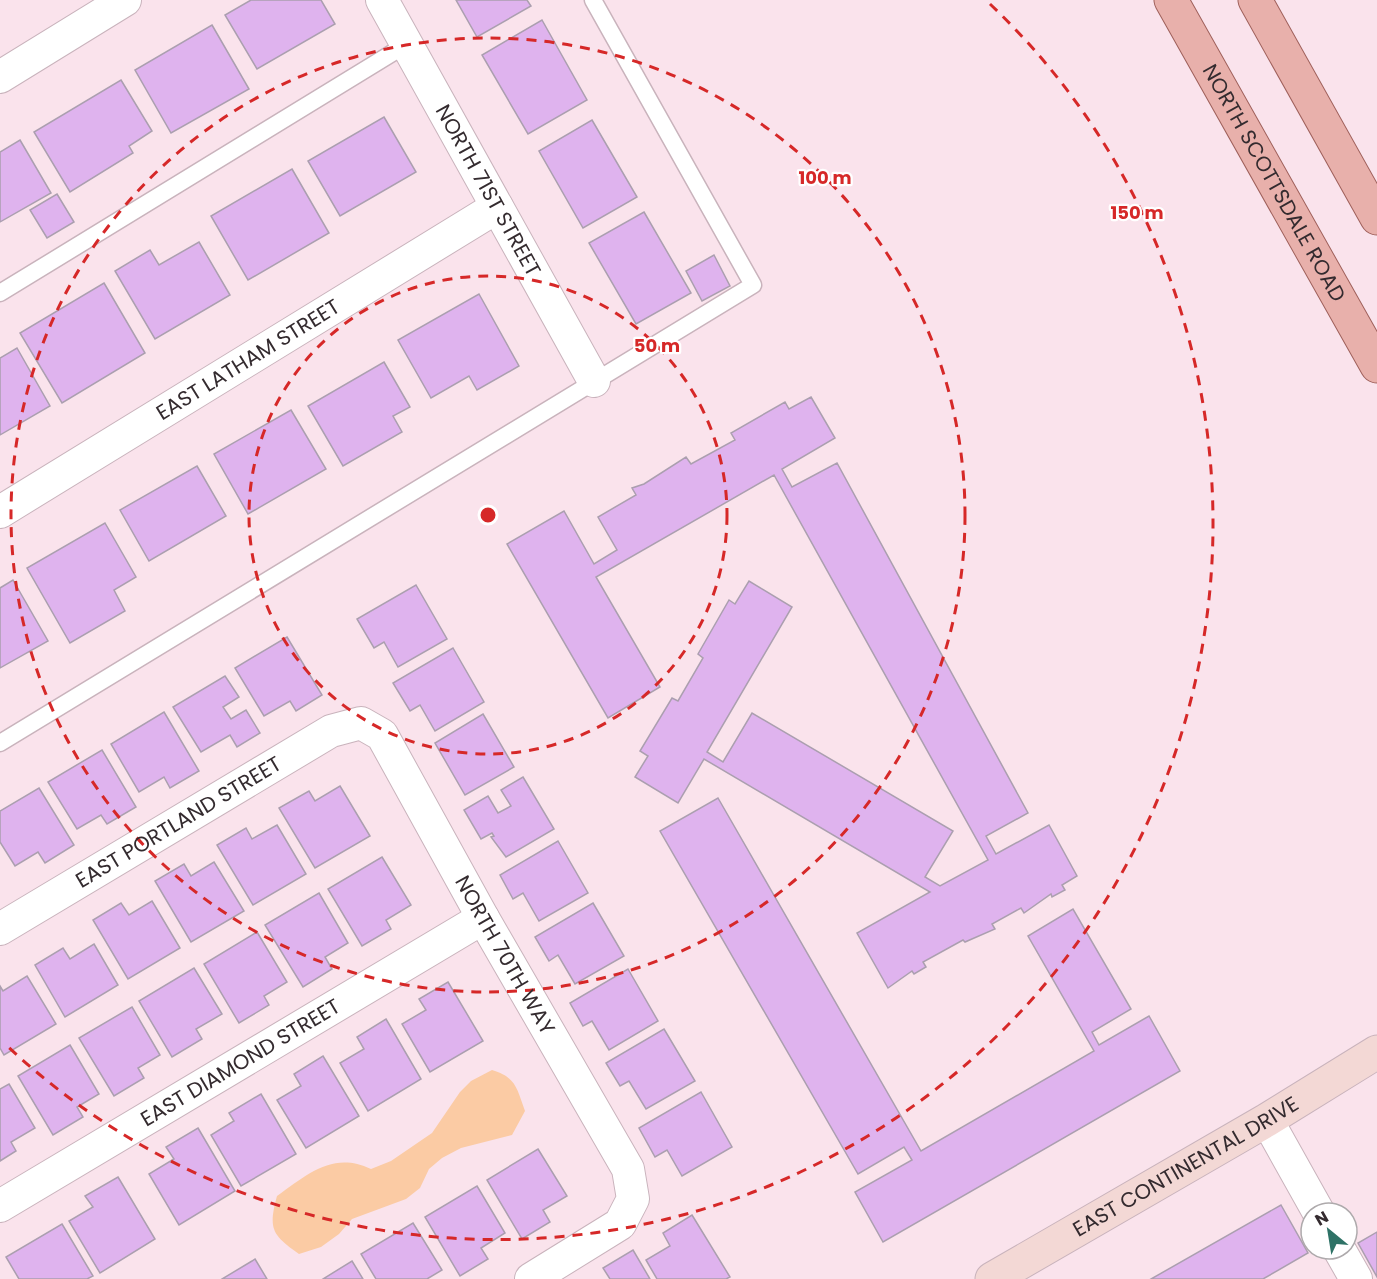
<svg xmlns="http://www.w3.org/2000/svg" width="1377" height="1279" viewBox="0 0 1377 1279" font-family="Poppins,sans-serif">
<rect width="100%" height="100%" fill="#fae3ec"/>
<path fill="#fbcba4" d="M492,1070C516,1077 517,1089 525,1111L512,1135L461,1148L442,1158L429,1169L420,1188L406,1199L352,1219L339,1234L321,1247L299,1254C272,1235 268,1229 277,1196C308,1174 333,1151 371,1169L391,1161L432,1133L460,1092L471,1081Z"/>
<g fill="#dfb3ee" stroke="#ab9faf" stroke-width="1.5">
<path d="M251,0H321L335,24L257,69L225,15Z"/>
<path d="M456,0H527L531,6L477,37Z"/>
<path d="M542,20L587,100L528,134L482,55Z"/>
<path d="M212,25L249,89L171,133L135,70Z"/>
<path d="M121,80L152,131L129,146L133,153L70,192L34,132Z"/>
<path d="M384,117L416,172L340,216L308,161Z"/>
<path d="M592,120L637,197L583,228L539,151Z"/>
<path d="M20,140L51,193L0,222V152Z"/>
<path d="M292,169L329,233L248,280L211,216Z"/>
<path d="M57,194L74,222L47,238L30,210Z"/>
<path d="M644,212L691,293L636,324L589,243Z"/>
<path d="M199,242L230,295L155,339L115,271L150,250L159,265Z"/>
<path d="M714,255L730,286L702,301L686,271Z"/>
<path d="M104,283L145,353L62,403L20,333Z"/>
<path d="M479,294L519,366L477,390L469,376L431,398L398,340Z"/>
<path d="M17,348L50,406L0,435V358Z"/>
<path d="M384,362L410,407L393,416L402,432L343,466L308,406Z"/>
<path d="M811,397L835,438L782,469L792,487L837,463L1028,813L986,836L996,854L1049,825L1077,876L1062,885L1065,890L1052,897L1051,894L1024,913L1021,908L992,924L995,929L965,942L963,940L923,962L926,967L914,974L912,971L888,988L857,933L930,892L704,759L678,803L635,777L648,756L640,751L672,698L678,701L703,658L698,654L729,600L735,604L749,581L792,607L707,752L723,762L752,713L953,831L925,877L940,886L988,860L774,475L596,577L660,687L608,718L507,544L564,511L594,564L617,550L598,517L636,495L632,488L644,484L686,457L691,464L735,440L731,433L785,402L789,409Z"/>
<path d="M291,410L326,469L248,514L214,454Z"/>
<path d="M197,466L226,516L149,561L120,510Z"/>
<path d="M105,523L136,577L114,590L125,611L70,643L27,568Z"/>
<path d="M13,580L48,641L0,668V588Z"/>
<path d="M416,585L447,639L398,667L384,642L374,648L357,619Z"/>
<path d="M287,637L322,695L296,711L290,701L264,716L235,668Z"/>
<path d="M453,648L484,702L435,731L420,705L410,711L393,683Z"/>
<path d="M225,676L239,697L223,707L231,719L246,710L260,733L237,747L230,735L201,752L173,707Z"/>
<path d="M164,712L199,771L170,788L164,777L139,792L111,744Z"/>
<path d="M483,714L514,767L465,795L435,743Z"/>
<path d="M102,750L136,807L107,824L101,815L77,829L48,782Z"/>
<path d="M523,777L554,829L506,857L491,837L494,836L492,833L481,839L464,810L488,796L498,813L511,806L501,790Z"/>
<path d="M340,786L370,836L315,868L279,808L309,791L315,801Z"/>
<path d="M39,788L74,845L45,863L38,852L15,866L0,842V811Z"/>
<path d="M718,798L921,1151L1094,1051L1028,936L1073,909L1131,1009L1092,1032L1099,1045L1149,1016L1180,1071L883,1242L855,1192L912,1160L904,1147L858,1174L660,831Z"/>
<path d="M277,825L306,874L253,905L217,845L246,828L252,839Z"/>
<path d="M558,841L588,893L539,921L523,893L513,899L500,875Z"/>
<path d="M382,857L411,905L386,920L391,929L362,946L328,889Z"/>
<path d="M214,862L244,911L191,942L155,881L184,864L191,876Z"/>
<path d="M319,893L348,943L325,957L332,969L303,987L265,925Z"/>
<path d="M152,901L180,948L128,979L93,920L121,903L129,915Z"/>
<path d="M593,903L624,956L575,984L558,955L549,961L535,937Z"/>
<path d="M257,932L287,982L264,996L269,1005L239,1023L204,964Z"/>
<path d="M94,944L118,985L65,1017L35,965L63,948L70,959Z"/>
<path d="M194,968L222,1014L196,1029L202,1039L172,1057L139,1001Z"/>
<path d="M628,969L658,1021L609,1050L592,1021L583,1026L570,1003Z"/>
<path d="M27,976L56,1024L4,1055L0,1048V986L3,991Z"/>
<path d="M448,982L483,1041L430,1072L402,1024L426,1010L419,999Z"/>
<path d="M132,1007L160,1055L138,1068L144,1078L114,1096L79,1038Z"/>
<path d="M386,1019L421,1079L368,1111L340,1063L364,1049L357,1037Z"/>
<path d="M664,1029L695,1081L646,1109L629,1081L620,1086L606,1063Z"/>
<path d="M70,1045L99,1094L77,1107L83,1117L53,1135L18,1076Z"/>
<path d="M323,1056L359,1116L306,1148L277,1100L301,1086L294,1074Z"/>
<path d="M9,1084L35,1128L11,1142L16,1151L0,1161V1089Z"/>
<path d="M701,1092L732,1147L682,1176L667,1150L655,1157L639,1128Z"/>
<path d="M261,1094L296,1154L241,1186L211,1135L234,1121L229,1113Z"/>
<path d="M198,1128L235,1191L179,1225L149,1174L174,1159L166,1147Z"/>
<path d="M538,1149L567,1196L543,1210L550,1222L522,1239L487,1180Z"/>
<path d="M118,1177L155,1239L100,1273L69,1221L93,1207L85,1196Z"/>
<path d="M477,1186L505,1233L481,1248L488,1259L460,1276L425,1217Z"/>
<path d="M1281,1205L1308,1253L1263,1279H1151Z"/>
<path d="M692,1215L730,1277L726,1279H657L646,1260L670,1246L663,1233Z"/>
<path d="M413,1223L442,1270L427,1279H376L361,1254Z"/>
<path d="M62,1224L93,1276L87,1279H19L6,1257Z"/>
<path d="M1377,1232V1277L1358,1243Z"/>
<path d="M633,1250L650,1279H610L603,1268Z"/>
<path d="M255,1259L267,1279H222L252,1261Z"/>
<path d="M352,1261L363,1279H323Z"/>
</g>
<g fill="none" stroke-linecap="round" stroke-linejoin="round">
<defs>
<g id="lane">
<path d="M0,293L407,44"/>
<path d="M0,743L753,285L593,0"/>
</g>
<g id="street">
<path id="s1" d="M382,0L594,381"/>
<path d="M0,77L125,0"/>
<path id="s2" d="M0,512L497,207"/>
<path id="s3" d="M0,929L331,731L361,723L382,735L483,918L628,1169L633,1199L620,1224L531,1279"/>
<path d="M1267,1120L1319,1213"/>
<path id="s4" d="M0,1206L483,918"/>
<path d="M1339,1249L1356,1279"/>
</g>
<g id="secondary">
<path id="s5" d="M992,1279L1267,1120L1377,1052"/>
</g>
<g id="primary">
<path id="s6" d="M1171,0L1377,366"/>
<path d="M1255,0L1377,218"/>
</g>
</defs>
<use href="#lane" stroke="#c9b3bc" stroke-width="19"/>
<use href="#street" stroke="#c9b3bc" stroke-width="34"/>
<use href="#secondary" stroke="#c9b3bc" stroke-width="35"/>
<use href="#primary" stroke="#9f605b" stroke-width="35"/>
<use href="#lane" stroke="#fff" stroke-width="16"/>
<use href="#street" stroke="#fff" stroke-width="32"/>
<use href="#secondary" stroke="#f3d8d5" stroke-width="33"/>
<use href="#primary" stroke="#e8b0ab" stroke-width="33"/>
</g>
<g fill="none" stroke="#d62828" stroke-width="3" stroke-dasharray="10 8">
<circle cx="488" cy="515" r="239"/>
<circle cx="488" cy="515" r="477"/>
<path d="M990 4A716 716 0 0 1 4 1043"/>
</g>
<g text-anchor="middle" stroke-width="4.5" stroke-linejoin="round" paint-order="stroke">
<g font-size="21" fill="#342b2f" stroke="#fff">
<text dy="7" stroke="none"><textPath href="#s6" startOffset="210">NORTH SCOTTSDALE ROAD</textPath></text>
<text dy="7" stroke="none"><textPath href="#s1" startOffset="218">NORTH 71ST STREET</textPath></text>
<text dy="7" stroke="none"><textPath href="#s2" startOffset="291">EAST LATHAM STREET</textPath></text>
<text dy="7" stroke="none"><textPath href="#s3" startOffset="208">EAST PORTLAND STREET</textPath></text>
<text dy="7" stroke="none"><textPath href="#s3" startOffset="693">NORTH 70TH WAY</textPath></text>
<text dy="7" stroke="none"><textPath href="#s4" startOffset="280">EAST DIAMOND STREET</textPath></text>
<text dy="7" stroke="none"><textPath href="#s5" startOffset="224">EAST CONTINENTAL DRIVE</textPath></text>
</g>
</g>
<circle cx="488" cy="515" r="9" fill="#d62828" stroke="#fff" stroke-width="3"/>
<g font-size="18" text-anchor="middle" font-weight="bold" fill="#d62828" stroke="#fff" stroke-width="4.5" stroke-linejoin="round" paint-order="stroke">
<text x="825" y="184">100 m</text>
<text x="1137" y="219">150 m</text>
<text x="657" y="352">50 m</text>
</g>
<g transform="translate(1329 1231) rotate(330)"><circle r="28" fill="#ffffff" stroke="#aeaaac" stroke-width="1.5"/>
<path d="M0-4.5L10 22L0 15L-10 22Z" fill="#2e7266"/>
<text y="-9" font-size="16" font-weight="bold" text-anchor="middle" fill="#342b2f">N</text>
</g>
</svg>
